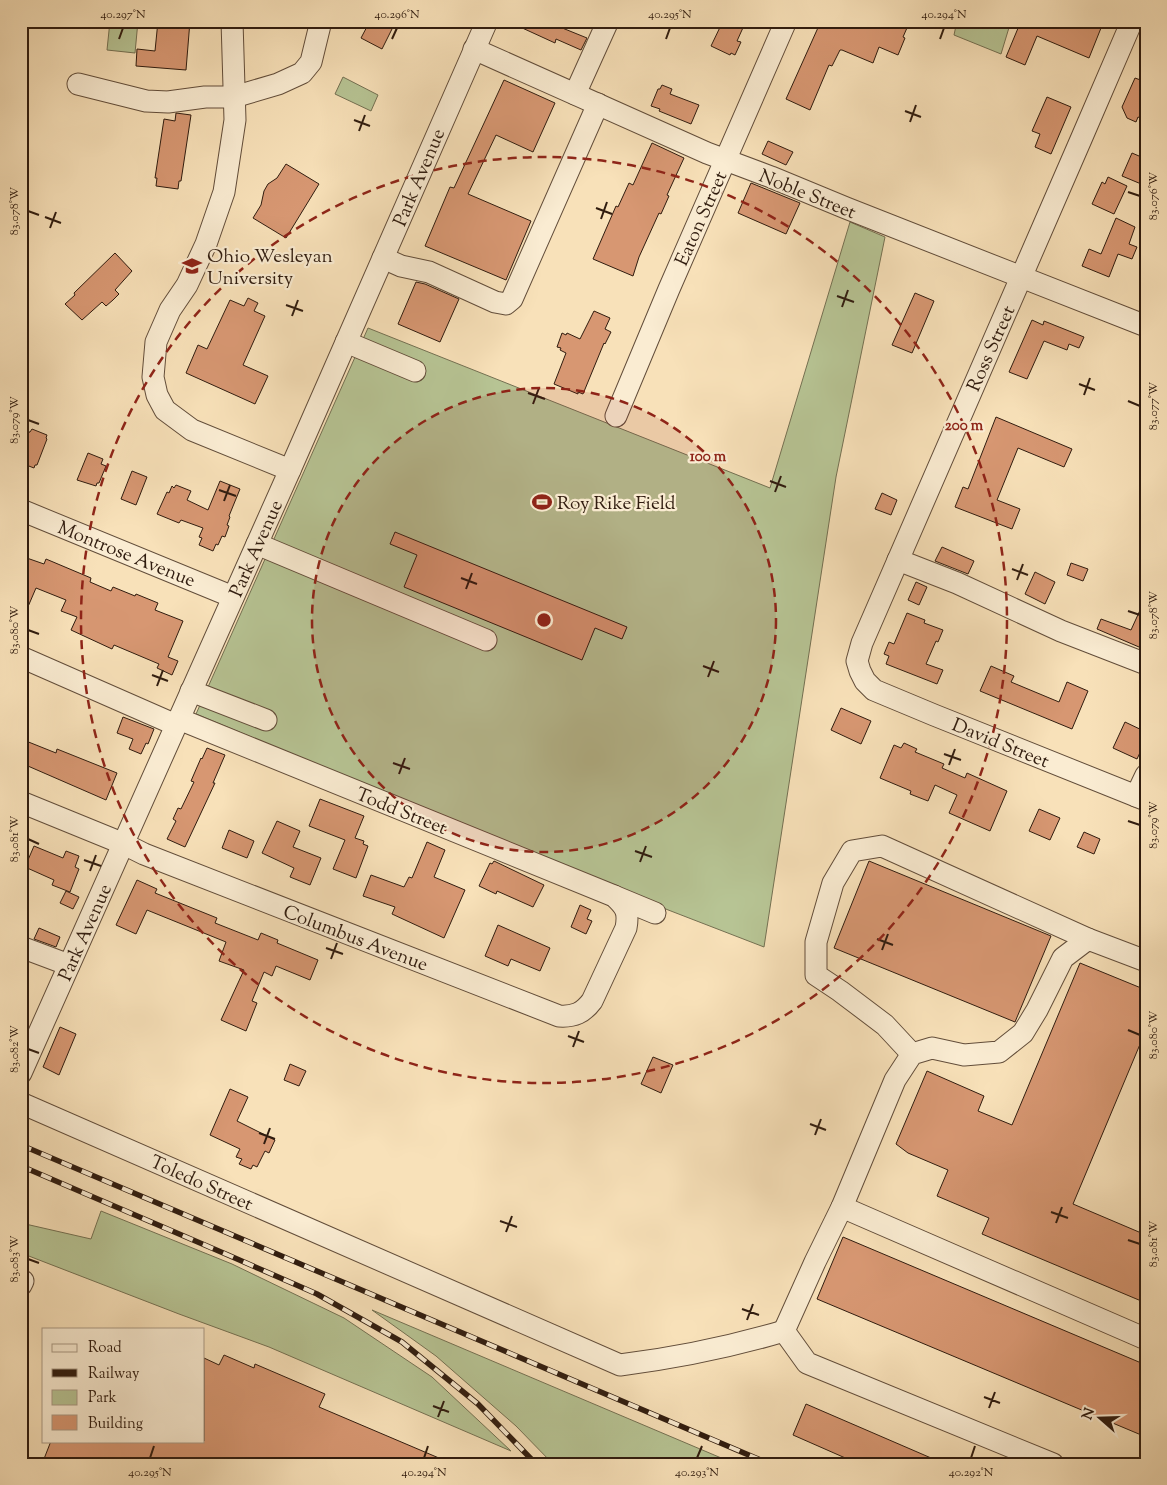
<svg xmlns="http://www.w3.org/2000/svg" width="1167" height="1485" viewBox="0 0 1167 1485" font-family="'Sorts Mill Goudy',serif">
<rect width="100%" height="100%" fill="#f8e1b9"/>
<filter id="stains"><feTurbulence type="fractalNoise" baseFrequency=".004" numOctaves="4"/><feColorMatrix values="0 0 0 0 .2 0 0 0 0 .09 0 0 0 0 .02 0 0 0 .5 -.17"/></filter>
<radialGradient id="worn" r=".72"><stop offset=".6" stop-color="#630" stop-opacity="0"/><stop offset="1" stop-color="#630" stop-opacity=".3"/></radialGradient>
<g fill="#b7c494" stroke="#747052">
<path d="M110,21H138L135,53L107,50Z"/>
<path d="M957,21H1011L1001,54L954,35Z"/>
<path d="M343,77L378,95L371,111L335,94Z"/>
<path d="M850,222L885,237L836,477L764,947L645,901L196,714L368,328L770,488Z"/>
<path d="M101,1211L232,1264L344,1318L432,1377L511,1451L269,1347L179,1314L21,1253V1223L91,1239Z"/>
<path d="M372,1310L726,1460V1464H553L516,1426L436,1356Z"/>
</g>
<g fill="#d79772" stroke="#301c0f">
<path d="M158,21H190L186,70L136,66L137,49L155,51Z"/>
<path d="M370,21H396L382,49L361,38Z"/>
<path d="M507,21H545L587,38L581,50L556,39L555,43Z"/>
<path d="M723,21H746L737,41L741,42L735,55L731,53L730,55L711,46Z"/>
<path d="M821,21H910L903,37L905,38L898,55L879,47L873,63L842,50H840L832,66L829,65L810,110L786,99Z"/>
<path d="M1021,21H1085L1101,28L1089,58L1037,36L1025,65L1006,57Z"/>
<path d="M1135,78L1146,82V120L1138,117L1136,122L1127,118L1122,107Z"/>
<path d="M504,80L555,103L533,152L496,135L468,194L531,221L506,280L425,246L450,187L454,188Z"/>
<path d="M662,85L672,89L670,94L699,105L691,124L659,111L660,109L651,106L658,89H660Z"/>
<path d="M1047,97L1071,107L1051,154L1035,147L1040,134L1032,131Z"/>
<path d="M176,113L191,115L181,181H179L178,189L156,186L157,178H155L164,119L175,121Z"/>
<path d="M768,141L793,152L786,165L762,154Z"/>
<path d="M652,143L684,158L667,195L669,196L661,214L659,213L639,257L633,276L593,259L616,206L618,207L629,183L633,185Z"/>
<path d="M1132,153L1146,159V186L1122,176Z"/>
<path d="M286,164L319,184L286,238L253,218L261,205L264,191L268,184L277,178Z"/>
<path d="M1108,177L1127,186L1114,214L1092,204L1102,182L1105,184Z"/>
<path d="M751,183L800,203L786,234L738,213Z"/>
<path d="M1116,218L1135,227L1129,244L1137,247L1132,259L1118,254L1109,277L1082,266L1089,249L1101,254Z"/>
<path d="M115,253L132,271L115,290L119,294L113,300L106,306L102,302L82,320L65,304L75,295L74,293Z"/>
<path d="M416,282L425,284L459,299L440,342L398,324Z"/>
<path d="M915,293L934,301L912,353L892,345Z"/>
<path d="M248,298L258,303L254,311L265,316L243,365L268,376L255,404L186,373L198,345L207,349L230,300L244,306Z"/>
<path d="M594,311L610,318L605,329L611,332L605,344L604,343L583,394L578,392V394L554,384L566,353L560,350L561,348L557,347L562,333L566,335L567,333L580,339Z"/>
<path d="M1032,320L1043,325L1044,321L1084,337L1079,348L1069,344L1067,350L1044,341L1027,379L1009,372Z"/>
<path d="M996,417L1072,449L1064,467L1018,448L997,500L1020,509L1012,529L955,507L963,487L968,489Z"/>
<path d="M32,429L47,435L46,438L47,439L37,465H35L34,468L21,463V450L29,432H30Z"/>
<path d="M88,453L103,459L101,464L106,466L99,483H97L96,486L77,480Z"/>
<path d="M132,471L147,477L136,505L121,499Z"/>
<path d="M220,481L240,489L229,516L230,517L227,525L229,526L225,537L222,536L218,545L216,544L213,551L199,545L202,538L199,537L203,528L181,520L179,523L157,514L167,492L169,493L172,486L174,488L176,485L191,491L187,500L208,510Z"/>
<path d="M882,493L897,500L891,515L875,509Z"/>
<path d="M395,532L627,627L622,639L595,628L582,660L404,587L417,555L390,544Z"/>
<path d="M942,547L974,561L968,574L935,561Z"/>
<path d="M21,556L44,564L46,559L91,578L90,582L111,591L113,587L135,596L136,594L158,603L155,610L183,621L168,657L178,661L172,675L157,668L159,664L114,645L112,649L71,630L77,617L61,611L66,600L36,588L21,623Z"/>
<path d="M1071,563L1088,569L1083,581L1067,575Z"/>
<path d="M1035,572L1055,582L1045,604L1025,594Z"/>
<path d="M916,582L927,587L919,605L908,600Z"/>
<path d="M1146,597V650L1097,629L1101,619L1131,630Z"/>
<path d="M907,613L925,620L924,623L943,630L938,642L936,641L926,664L943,670L937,684L886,664L889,656L884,654L889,642L894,644Z"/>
<path d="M991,666L1014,676L1011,682L1059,702L1067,682L1088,691L1072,729L980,691Z"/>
<path d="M841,708L871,721L861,744L831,730Z"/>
<path d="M123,717L154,729L148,744L146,743L141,754L129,749L133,739L117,733Z"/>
<path d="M1125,722L1146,732V740L1137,759L1113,748Z"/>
<path d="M21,739L56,753L57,749L117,773L106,800L21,763Z"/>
<path d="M904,743L917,749L915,752L944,764L942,768L965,778L967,773L1007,791L990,831L949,813L957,795L935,785L928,801L910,794L911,791L880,778L894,745L901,748Z"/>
<path d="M207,748L225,755L213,783H215L185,847L167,839L176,821L173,819L178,808L181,809L194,782L191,781L201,758L202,759Z"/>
<path d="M320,799L364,816L355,838L364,841L363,844L368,846L356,878L333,869L345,840L309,826Z"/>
<path d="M1039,809L1060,818L1050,840L1029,831Z"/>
<path d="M277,821L300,831L293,847L321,858L310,885L290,877L294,868L262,853Z"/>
<path d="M229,830L254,841L247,858L222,848Z"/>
<path d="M1084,832L1100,839L1094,854L1077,847Z"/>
<path d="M427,842L445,850L434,877L465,890L444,938L392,914L395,907L363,896L371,875L404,887L409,877L412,878Z"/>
<path d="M34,846L63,858L66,851L79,856L75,867L79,869L70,892L52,885L54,880L25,867Z"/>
<path d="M494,861L544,885L533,907L497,891L496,894L479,886L490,863L492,864Z"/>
<path d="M869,861L1051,936L1015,1022L834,948Z"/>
<path d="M137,880L157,889L155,893L217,918L215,923L258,940L261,933L278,940L277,943L318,960L310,980L276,966L272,976L264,972L252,1001L257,1003L246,1031L221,1020L244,970L219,961L226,942L147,910L136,934L116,925Z"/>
<path d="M66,891L79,897L73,909L60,903Z"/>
<path d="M580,905L591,910L587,919L592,921L586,934L571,927Z"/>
<path d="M498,925L550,948L540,971L511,959L508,966L485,956Z"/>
<path d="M39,928L60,937L56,947L34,939Z"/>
<path d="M1080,963L1146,990V1030L1073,1204L1146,1235V1303L982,1234L989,1218L937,1196L948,1170L908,1153L896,1144L927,1071L984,1096L978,1111L1012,1125Z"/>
<path d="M60,1027L76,1034L59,1075L43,1067Z"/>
<path d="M653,1057L673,1065L661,1093L641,1084Z"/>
<path d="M290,1064L306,1071L299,1086L284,1080Z"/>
<path d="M230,1089L248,1097L237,1121L275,1140L269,1153L265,1151L257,1167L253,1165L251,1169L239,1164L242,1159L236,1157L240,1149L210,1135Z"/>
<path d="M843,1237L1146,1365V1437L817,1299Z"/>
<path d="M224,1355L254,1368L255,1364L325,1394L319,1407L453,1464H42L51,1441H204V1358L219,1365Z"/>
<path d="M806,1404L945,1464H859L793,1435Z"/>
</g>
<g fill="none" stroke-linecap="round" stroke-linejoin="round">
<defs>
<g id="minor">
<path d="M232,21L235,120L224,192L206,244L187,285L170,310L156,342L153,377L157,395L165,410L192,430L290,470"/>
<path d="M1132,21C1043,229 951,436 862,643L857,661L860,671L865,681L874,690L934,715L1146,800"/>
<path d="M474,49L707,153L771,177L846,208L1146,326"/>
<path d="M78,84L146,101L168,102L205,97H234L278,84L302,73L311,62L321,21"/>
<path d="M575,94L608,21"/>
<path d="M383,258L401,266L429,272L495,302L506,304L512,299L598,104"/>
<path d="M346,342L415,371"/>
<path d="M616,416L669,289L786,21"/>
<path d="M21,510L233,597"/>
<path d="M257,544L486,640"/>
<path d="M898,560L957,583L1061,631L1146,664"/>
<path d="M21,657L176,725"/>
<path d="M191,691L266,720"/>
<path d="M1136,796L1146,775"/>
<path d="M21,802L124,844L144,854L559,1016C574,1017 583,1013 592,1001L626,928C629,912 626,907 614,896L179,719"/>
<path d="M614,896L655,913"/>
<path d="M21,947L69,965"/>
<path d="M912,1054L885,1025L840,991L816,975V942L833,883L852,851L882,846L1088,939"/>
<path d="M21,1073L290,470L487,21"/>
<path d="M21,1103L620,1365C676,1358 730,1347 784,1331"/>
<path d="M842,1207L895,1080L912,1054L932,1048L964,1055L999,1052L1023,1033L1037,1010L1063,958L1088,939L1146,961"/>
<path d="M21,1281H23L21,1285"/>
<path d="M1053,1464L807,1363L784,1331L815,1262L842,1207L1146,1339"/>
</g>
</defs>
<use href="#minor" stroke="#624d3a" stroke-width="23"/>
<use href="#minor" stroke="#faecd2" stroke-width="21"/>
<defs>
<g id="rail">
<path d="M21,1145L770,1464"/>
<path d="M21,1166L228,1255L317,1294L402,1342L478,1404L536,1464"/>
</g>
</defs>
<use href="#rail" stroke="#301c0f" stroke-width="5.5"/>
<use href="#rail" stroke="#faecd2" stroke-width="4" stroke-dasharray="11" stroke-linecap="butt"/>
</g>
<path fill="none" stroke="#301c0f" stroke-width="2" d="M119,39L123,28M392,39L397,28M666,39L670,28M940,39L944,28M905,111L921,117M354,120L370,126M910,122L916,105M359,131L365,115M1128,192L1140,196M596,208L612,214M28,211L39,215M45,217L61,223M601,219L607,202M50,228L56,212M837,296L854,302M286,305L303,311M842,307L848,290M292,316L298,300M1079,384L1095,390M528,393L545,399M1084,395L1090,378M1128,401L1140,406M533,404L539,388M28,420L39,424M770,481L786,487M219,490L236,496M775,492L781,476M224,501L230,485M1012,569L1028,575M461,578L477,584M1017,580L1023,564M466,589L472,573M1128,611L1140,615M28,630L39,634M703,666L719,672M152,675L168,681M708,677L714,661M157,686L163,670M944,754L961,760M393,763L410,769M949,765L955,749M399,774L405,758M1128,821L1140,825M28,839L39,844M635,851L652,857M84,860L101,866M640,862L646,846M90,871L96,855M877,939L893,945M326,948L343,954M882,950L888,934M331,959L337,943M1128,1030L1140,1035M568,1036L584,1042M573,1047L579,1031M28,1049L39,1053M810,1124L826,1130M259,1133L275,1139M815,1135L821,1119M264,1144L270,1128M1051,1212L1068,1218M500,1221L517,1227M1056,1223L1062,1207M506,1232L512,1216M1128,1240L1140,1244M28,1259L39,1263M742,1309L759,1315M747,1320L753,1304M984,1397L1000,1403M433,1406L449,1412M989,1408L995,1392M438,1417L444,1401M150,1458L154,1446M424,1458L428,1446M697,1458L702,1446M971,1458L975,1446"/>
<circle cx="544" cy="620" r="232" fill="#8f2418" fill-opacity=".12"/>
<g fill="none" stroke="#8f2418" stroke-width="2.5" stroke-dasharray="9 6">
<circle cx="544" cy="620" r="232"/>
<circle cx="544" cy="620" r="463"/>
</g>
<defs>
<symbol id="university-bare" viewBox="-9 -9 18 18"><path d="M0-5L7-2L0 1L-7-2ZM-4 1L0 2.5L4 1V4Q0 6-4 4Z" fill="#8f2418" stroke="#faecd2" stroke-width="2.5" paint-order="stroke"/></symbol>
<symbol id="stadium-bare" viewBox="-9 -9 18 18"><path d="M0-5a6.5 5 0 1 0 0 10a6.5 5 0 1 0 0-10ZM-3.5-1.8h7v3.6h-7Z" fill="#8f2418" stroke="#faecd2" stroke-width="2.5" paint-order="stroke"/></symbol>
</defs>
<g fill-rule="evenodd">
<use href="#university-bare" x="178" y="252" width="28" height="28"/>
<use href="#stadium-bare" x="528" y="488" width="28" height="28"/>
</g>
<g text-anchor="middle" stroke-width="4.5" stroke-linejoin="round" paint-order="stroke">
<g font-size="19" fill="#301c0f" stroke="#faecd2">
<text transform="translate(418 177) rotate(-67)" y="7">Park Avenue</text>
<text transform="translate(808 193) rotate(22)" y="7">Noble Street</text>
<text transform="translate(700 218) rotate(-66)" y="7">Eaton Street</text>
<text transform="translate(990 348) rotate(-66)" y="7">Ross Street</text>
<text transform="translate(255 548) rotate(-66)" y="7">Park Avenue</text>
<text transform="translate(127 553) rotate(22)" y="7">Montrose Avenue</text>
<text transform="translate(1001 742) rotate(22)" y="7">David Street</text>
<text transform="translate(402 810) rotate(22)" y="7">Todd Street</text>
<text transform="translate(84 932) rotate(-66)" y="7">Park Avenue</text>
<text transform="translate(356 937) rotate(21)" y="7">Columbus Avenue</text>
<text transform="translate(202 1182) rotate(24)" y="7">Toledo Street</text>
</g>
<g font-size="19" fill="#301c0f" stroke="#faecd2" text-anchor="start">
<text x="207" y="262">Ohio Wesleyan<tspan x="207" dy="22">University</tspan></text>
<text x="557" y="509">Roy Rike Field</text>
</g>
</g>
<circle cx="544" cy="620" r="8" fill="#8f2418" stroke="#faecd2" stroke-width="2.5"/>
<g font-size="15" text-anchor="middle" font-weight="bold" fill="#8f2418" stroke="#faecd2" stroke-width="4.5" stroke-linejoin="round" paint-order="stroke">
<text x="964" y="430">200 m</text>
<text x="708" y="461">100 m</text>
</g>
<rect width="1167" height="1485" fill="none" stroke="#f8e1b9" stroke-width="55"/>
<rect x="42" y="1328" width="162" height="115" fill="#faecd2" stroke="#a99984"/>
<rect x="52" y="1344" width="25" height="8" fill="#faecd2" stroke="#a99984"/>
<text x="88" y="1352" font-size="15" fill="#301c0f">Road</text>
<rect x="52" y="1369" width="25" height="8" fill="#301c0f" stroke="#a99984"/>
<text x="88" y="1378" font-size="15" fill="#301c0f">Railway</text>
<rect x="52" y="1390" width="25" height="15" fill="#b7c494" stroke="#a99984"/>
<text x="88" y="1402" font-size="15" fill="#301c0f">Park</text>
<rect x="52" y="1415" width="25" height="15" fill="#d79772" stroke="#a99984"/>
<text x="88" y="1428" font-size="15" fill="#301c0f">Building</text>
<g transform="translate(1100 1418) rotate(290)" stroke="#faecd2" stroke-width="4" paint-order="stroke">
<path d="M0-4L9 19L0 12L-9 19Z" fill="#301c0f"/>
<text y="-8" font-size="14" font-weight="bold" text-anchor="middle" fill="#301c0f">N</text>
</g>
<rect x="28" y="28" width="1112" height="1430" fill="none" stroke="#301c0f" stroke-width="2"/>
<g font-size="12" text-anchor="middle" fill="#301c0f">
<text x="123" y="18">40.297°N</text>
<text x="397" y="18">40.296°N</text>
<text x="670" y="18">40.295°N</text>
<text x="944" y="18">40.294°N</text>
<text transform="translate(1153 196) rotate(-90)" y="4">83.076°W</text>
<text transform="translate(14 211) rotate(-90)" y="4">83.078°W</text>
<text transform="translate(1153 406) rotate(-90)" y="4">83.077°W</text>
<text transform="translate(14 420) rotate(-90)" y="4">83.079°W</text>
<text transform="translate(1153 615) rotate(-90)" y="4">83.078°W</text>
<text transform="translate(14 630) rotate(-90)" y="4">83.080°W</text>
<text transform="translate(1153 825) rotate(-90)" y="4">83.079°W</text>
<text transform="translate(14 839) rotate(-90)" y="4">83.081°W</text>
<text transform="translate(1153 1035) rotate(-90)" y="4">83.080°W</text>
<text transform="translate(14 1049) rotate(-90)" y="4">83.082°W</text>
<text transform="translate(1153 1244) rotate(-90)" y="4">83.081°W</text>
<text transform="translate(14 1259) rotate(-90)" y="4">83.083°W</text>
<text x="150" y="1476">40.295°N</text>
<text x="424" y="1476">40.294°N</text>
<text x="697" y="1476">40.293°N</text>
<text x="971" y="1476">40.292°N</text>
</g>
<rect width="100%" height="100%" filter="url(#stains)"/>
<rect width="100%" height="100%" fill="url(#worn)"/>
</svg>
